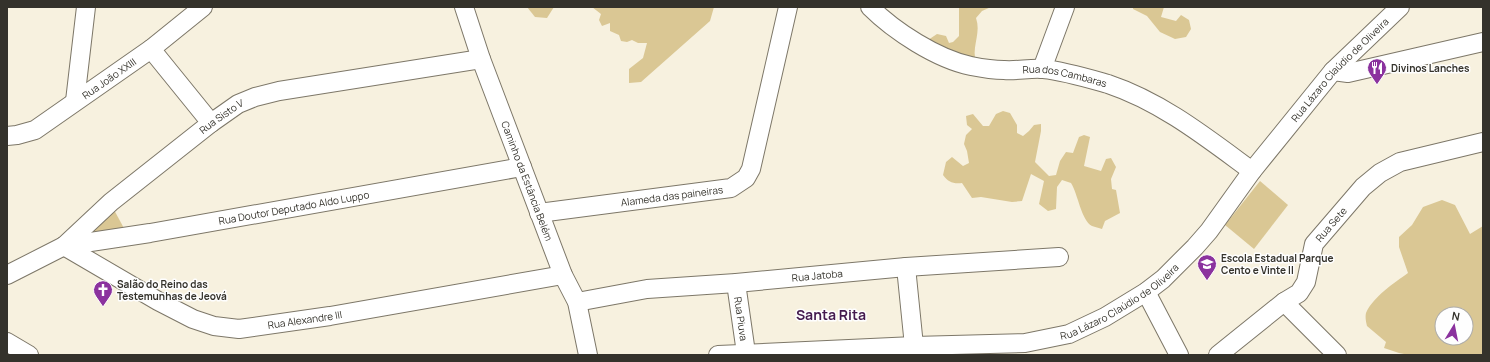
<svg xmlns="http://www.w3.org/2000/svg" width="1490" height="362" viewBox="0 0 1490 362" font-family="Manrope,sans-serif">
<rect width="100%" height="100%" fill="#f7f1df"/>
<g fill="#dac794" fill-rule="evenodd">
<path d="M527,7H554L547,18L535,17Z"/>
<path d="M592,7H714L710,21L641,82L629,83V69L643,58L647,43H638L632,40L627,42L621,41L619,35L610,31V23L602,26L599,20L601,14Z"/>
<path d="M959,7H991L982,11L976,18C981,32 973,44 975,58L966,61L928,40L937,34L946,36L949,43L953,42L959,36Z"/>
<path d="M1133,7H1164L1161,17L1176,21L1181,15L1189,20L1191,29L1186,37L1175,39L1160,32L1147,16L1133,9Z"/>
<path d="M1003,111L1010,113L1017,125V133L1023,136L1029,131L1034,125L1041,124V131L1035,162L1049,176L1056,175L1060,161L1066,152L1073,153L1079,137L1084,135L1090,137L1084,166L1101,171L1106,159L1111,158L1116,167L1111,179L1112,189L1116,190L1120,213L1105,221L1102,229C1099,228 1095,227 1092,226C1081,220 1078,194 1071,183L1062,180L1057,187L1056,209L1048,211L1039,204L1044,181L1031,174L1022,201L1012,202L981,197L972,198L962,183C953,184 948,182 943,175L946,162L952,157L963,166L969,163L967,151L964,144L966,135L972,129L967,125L966,116L973,114L983,126H989L996,114Z"/>
<path d="M1260,181L1288,205L1254,249L1225,225Z"/>
<path d="M1442,200L1455,205L1470,234L1483,226V355H1409L1399,353L1384,348L1386,342L1367,326C1366,322 1365,317 1366,313C1373,297 1394,283 1408,273L1399,247V237L1412,225L1423,207ZM1442,314H1466V338H1442Z"/>
<path d="M113,208L126,232H93L96,224Z"/>
</g>
<g fill="none" stroke-linecap="round" stroke-linejoin="round">
<defs>
<g id="minor">
<path id="s1" d="M464,7L481,59L563,275L577,302L588,355"/>
<path id="s2" d="M870,7C894,31 937,59 971,66C981,68 993,70 1004,70C1017,71 1030,68 1043,69C1064,71 1087,78 1108,84C1162,102 1207,138 1252,171"/>
<path d="M151,49L211,123"/>
<path d="M1042,69L1065,7"/>
<path d="M1333,71L1348,73L1483,42"/>
<path d="M75,101L86,7"/>
<path id="s3" d="M7,136L17,135L35,130L151,49L203,7"/>
<path id="s4" d="M539,213L731,188L746,178L751,169L788,7"/>
<path id="s5" d="M64,246L158,301L193,319L214,326L239,329L330,316L563,275"/>
<path id="s6" d="M64,246L150,233L522,167"/>
<path d="M906,267L914,346"/>
<path id="s7" d="M7,275L64,246L111,202L211,123L238,104L255,97L279,91L481,59"/>
<path id="s8" d="M736,283L746,353"/>
<path d="M1146,292L1179,355"/>
<path id="s9" d="M577,302L647,289L736,283L906,267L1059,257"/>
<path d="M1284,302L1337,355"/>
<path d="M7,342L29,355"/>
<path id="s10" d="M718,355L914,346L1025,343L1069,334L1105,317L1146,292L1163,279L1195,247L1209,231L1252,171L1333,71L1400,7"/>
<path id="s11" d="M1218,355L1284,302L1299,293L1306,282L1314,244L1363,187L1380,173L1400,162L1483,142"/>
</g>
</defs>
<use href="#minor" stroke="#7d7768" stroke-width="20"/>
<use href="#minor" stroke="#fff" stroke-width="18"/>
</g>
<defs>
<symbol id="restaurant-pin" viewBox="-11 -11 22 30"><path d="M0 17L-7.5 6A9.5 9.5 0 1 1 7.5 6Z" fill="#8b329e" stroke="#fefefe"/><path d="M-5-6h1v4h1v-4h1v4h1v-4h1v5L-1.5 .5V6h-2V.5L-5-1ZM5-6V6H3V1.5H1.5Q1.5-4 5-6Z" fill="#fff"/></symbol>
<symbol id="school-pin" viewBox="-11 -11 22 30"><path d="M0 17L-7.5 6A9.5 9.5 0 1 1 7.5 6Z" fill="#8b329e" stroke="#fefefe"/><path d="M0-5L7-2L0 1L-7-2ZM-4 1L0 2.5L4 1V4Q0 6-4 4Z" fill="#fff"/></symbol>
<symbol id="church-pin" viewBox="-11 -11 22 30"><path d="M0 17L-7.5 6A9.5 9.5 0 1 1 7.5 6Z" fill="#8b329e" stroke="#fefefe"/><path d="M-1.2-6h2.4v3.5h3.3v2.4h-3.3V6h-2.4V-.1h-3.3v-2.4h3.3Z" fill="#fff"/></symbol>
</defs>
<g fill-rule="evenodd">
<use href="#restaurant-pin" x="1366" y="57" width="22" height="30"/>
<use href="#school-pin" x="1196" y="253" width="22" height="30"/>
<use href="#church-pin" x="92" y="279" width="22" height="30"/>
</g>
<g text-anchor="middle" stroke-width="3" stroke-linejoin="round" paint-order="stroke">
<g font-size="10" font-weight="bold" fill="#34322b" stroke="#fefefe" text-anchor="start">
<text x="1391" y="72">Divinos Lanches</text>
<text x="1221" y="262">Escola Estadual Parque<tspan x="1221" dy="12">Cento e Vinte II</tspan></text>
<text x="117" y="288">Salão do Reino das<tspan x="117" dy="12">Testemunhas de Jeová</tspan></text>
</g>
<g font-size="10" fill="#34322b" stroke="#fefefe">
<text dy="4" stroke="none"><textPath href="#s10" startOffset="736">Rua Lázaro Claúdio de Oliveira</textPath></text>
<text dy="4" stroke="none"><textPath href="#s3" startOffset="119">Rua João XXIII</textPath></text>
<text dy="4" stroke="none"><textPath href="#s2" startOffset="213">Rua dos Cambaras</textPath></text>
<text dy="4" stroke="none"><textPath href="#s7" startOffset="268">Rua Sisto V</textPath></text>
<text dy="4" stroke="none"><textPath href="#s1" startOffset="185">Caminho da Estância Belém</textPath></text>
<text dy="4" stroke="none"><textPath href="#s4" startOffset="134">Alameda das paineiras</textPath></text>
<text dy="4" stroke="none"><textPath href="#s6" startOffset="233">Rua Doutor Deputado Aldo Luppo</textPath></text>
<text dy="4" stroke="none"><textPath href="#s11" startOffset="180">Rua Sete</textPath></text>
<text dy="4" stroke="none"><textPath href="#s9" startOffset="242">Rua Jatoba</textPath></text>
<text dy="4" stroke="none"><textPath href="#s10" startOffset="412">Rua Lázaro Claúdio de Oliveira</textPath></text>
<text dy="4" stroke="none"><textPath href="#s8" startOffset="36">Rua Piuva</textPath></text>
<text dy="4" stroke="none"><textPath href="#s5" startOffset="262">Rua Alexandre III</textPath></text>
</g>
<g font-size="14" font-weight="bold" fill="#441a4e" stroke="#fefefe">
<text x="831" y="320">Santa Rita</text>
</g>
</g>
<rect width="1490" height="362" fill="none" stroke="#34322b" stroke-width="16"/>
<g transform="translate(1454 326) rotate(10)"><circle r="19" fill="#fefefe" stroke="#adacaa"/>
<path d="M0-3L7 15L0 10L-7 15Z" fill="#8b329e"/>
<text y="-6" font-size="11" font-weight="bold" text-anchor="middle" fill="#34322b">N</text>
</g>
</svg>
